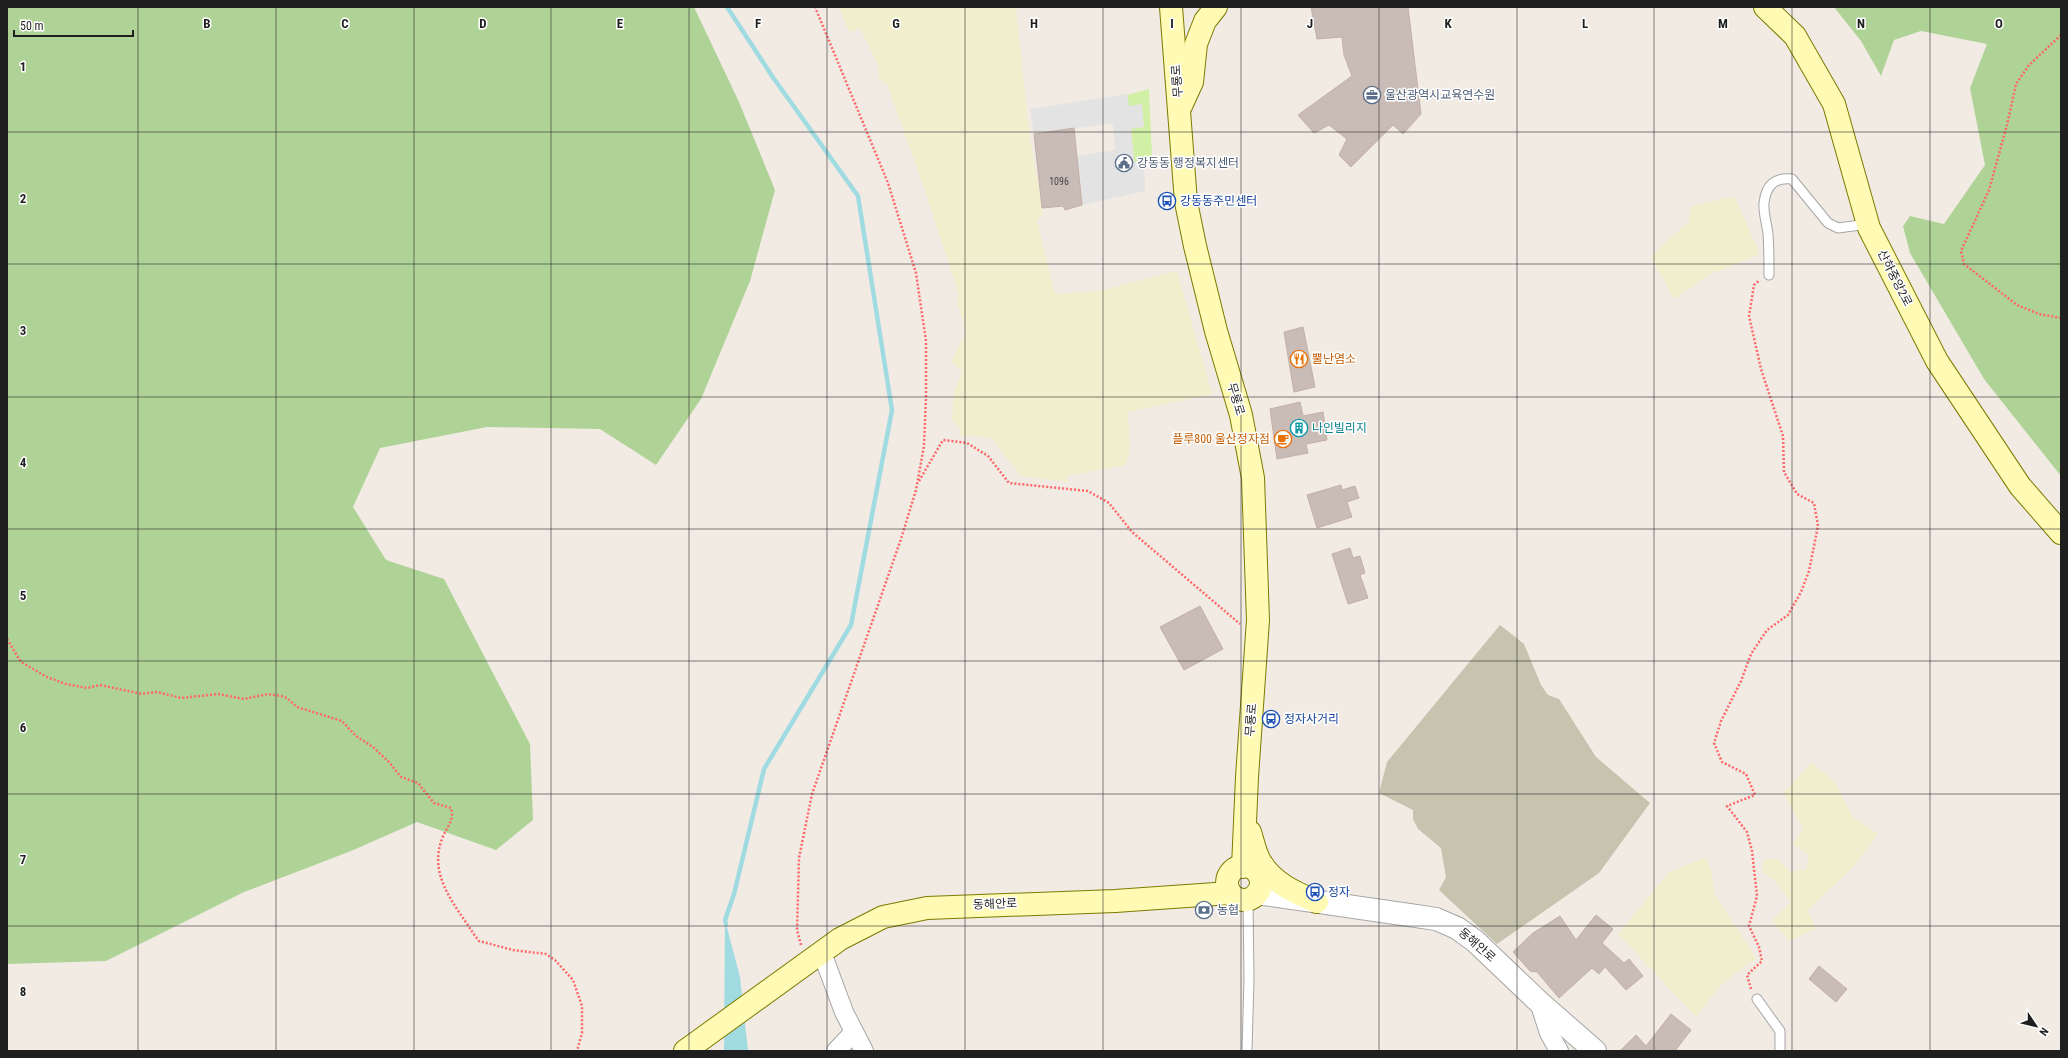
<svg xmlns="http://www.w3.org/2000/svg" width="2068" height="1058" viewBox="0 0 2068 1058" font-family="'Roboto Condensed','Noto Sans KR',sans-serif">
<rect width="100%" height="100%" fill="#f1ebe4"/>
<path fill="#c6c3af" d="M1500,625L1524,644L1541,685L1548,695L1559,699L1596,757L1650,803L1599,873L1497,944L1439,890L1446,877L1441,848L1418,829L1413,819V810L1379,793L1387,762Z"/>
<g fill="#f1efce">
<path d="M839,7H1016L1029,131L1043,214L1037,221L1055,294L1099,291L1177,271L1212,394L1128,412L1130,449L1126,465L1067,476L1068,482L1021,476L992,439L979,436H959L960,428L952,420L954,391L962,372L951,361L966,332L957,302L959,295L924,188L887,84L879,79L878,65L860,28L849,32Z"/>
<path d="M1734,196L1760,254L1711,274L1674,299L1651,258L1660,247L1689,222L1690,207Z"/>
<path d="M1811,763L1834,780L1853,817L1878,834L1855,865L1808,910L1816,929L1789,941L1772,921L1791,902L1774,880L1762,872L1764,859H1778L1790,872L1806,869L1809,855L1793,844L1803,829L1783,793Z"/>
<path d="M1706,857L1712,872L1714,893L1756,958L1721,985L1696,1017L1618,934L1669,872Z"/>
</g>
<path fill="#d2efa6" d="M1149,89L1152,156L1134,162L1131,129L1142,105L1129,107L1127,95Z"/>
<g fill="#afd396">
<path d="M7,7H694L739,102L775,190L750,281L701,399L656,465L600,429L487,427L380,448L353,507L386,560L444,579L530,744L533,820L496,850L417,822L351,851L244,892L106,961L7,964Z"/>
<path d="M1834,7H2061V476L1984,379L1910,253L1903,226L1910,216L1944,224L1985,165L1970,88L1987,44L1921,31L1894,40L1881,76L1861,41Z"/>
</g>
<path fill="#e3e3e3" d="M1127,94L1129,106L1142,104L1144,127L1131,129L1134,162L1144,160L1145,191L1082,205L1077,156L1115,150L1113,123L1034,134L1030,109Z"/>
<path fill="#a1dbe2" d="M725,920L740,977L748,1051H724Z"/>
<g fill="none" stroke-linecap="round" stroke-linejoin="round">
<path stroke="#a1dbe2" stroke-width="4.5" d="M726,924L725,920L734,894L764,769L851,625L892,410L858,196L772,76L727,7"/>
</g>
<g fill="#c9bcb7" stroke="#c4afa5">
<path d="M1311,7H1408L1421,114L1403,134L1393,125L1351,167L1339,155L1347,139L1329,125L1314,133L1298,115L1352,76L1344,55L1342,37L1317,39Z"/>
<path d="M1074,128L1082,205L1065,210L1063,206L1042,208L1034,134Z"/>
<path d="M1303,327L1315,387L1294,392L1284,332Z"/>
<path d="M1300,402L1303,416L1323,412L1327,440L1306,444L1308,453L1277,459L1270,409Z"/>
<path d="M1341,485L1342,490L1355,486L1359,498L1347,502L1352,517L1317,528L1307,495Z"/>
<path d="M1350,548L1353,558L1360,556L1365,573L1360,575L1368,598L1348,604L1332,554Z"/>
<path d="M1200,606L1223,649L1184,670L1160,627Z"/>
<path d="M1596,915L1613,929L1602,943L1624,963L1629,959L1643,976L1626,990L1605,967L1599,974L1592,968L1559,998L1537,972L1530,971L1513,952L1533,933L1560,916L1576,940Z"/>
<path d="M1819,966L1847,989L1836,1002L1809,979Z"/>
<path d="M1671,1014L1691,1030L1675,1051H1620L1636,1035L1646,1046Z"/>
</g>
<g fill="none" stroke-linecap="round" stroke-linejoin="round">
<defs>
<g id="service">
<path d="M1769,275C1769,261 1769,247 1768,234C1767,224 1763,213 1764,203C1766,185 1775,177 1792,179L1828,223L1838,228L1868,224"/>
<path d="M1757,999L1780,1031V1051"/>
<path d="M1247,1051L1249,980L1248,900"/>
</g>
<g id="minor">
<path d="M822,953L844,1012L864,1051"/>
<path d="M1539,1002L1549,1033L1559,1051"/>
<path d="M836,1051L854,1032"/>
</g>
<path id="tertiary" d="M1257,893L1416,916L1436,919L1457,928L1475,941L1539,1002L1595,1051"/>
<g id="secondary">
<path d="M1171,7L1186,202L1195,246L1216,331L1241,415L1253,478L1258,620L1247,777L1243,867"/>
<path d="M1765,7L1795,36L1834,104L1869,228L1937,361L2020,486L2061,533"/>
<path d="M1181,106L1192,82L1196,44L1205,21L1216,7"/>
<path d="M1250,832C1253,841 1255,853 1260,861C1272,883 1296,893 1317,902"/>
<circle cx="1244" cy="883" r="17"/>
<path d="M685,1051L840,939L883,917L927,908L1115,901L1230,893"/>
</g>
</defs>
<use href="#service" stroke="#a6a6a6" stroke-width="11"/>
<use href="#minor" stroke="#a6a6a6" stroke-width="20"/>
<use href="#tertiary" stroke="#a6a6a6" stroke-width="24"/>
<use href="#secondary" stroke="#7c7b00" stroke-width="24"/>
<g stroke="#ff6769" stroke-width="2.5" stroke-dasharray="2 2" stroke-linecap="butt">
<path d="M2061,35L2029,65L2016,84L2007,125L1989,190L1961,251L1964,264L2017,305L2039,314L2061,318"/>
<path d="M919,481L943,440L967,443L988,456L1009,483L1088,491L1109,503L1132,532L1240,624"/>
<path d="M7,639L21,662L47,677L66,684L87,688L100,685L142,694L157,692L181,698L218,694L244,699L268,694L281,696L287,698L297,707L342,721L356,736L373,747L389,762L401,777L418,783L434,803L451,808C455,821 446,827 442,839C430,870 448,896 465,921C470,928 474,935 479,941L513,950L546,954L555,960L573,980L582,1006V1033L577,1051"/>
<path d="M801,945L797,930L799,858L812,794L901,539L916,490L924,446L926,397V341L916,273L888,183L815,7"/>
<path d="M1751,989L1747,975L1762,961L1759,947L1749,926L1757,896L1752,851L1747,832L1727,806L1755,795L1746,774L1722,762L1714,743L1721,721L1741,681L1751,654L1767,630L1788,615L1801,592L1809,571L1818,526L1814,503L1797,494L1784,472L1783,436L1761,369L1749,316L1754,285L1760,280"/>
</g>
<use href="#service" stroke="#fff" stroke-width="9"/>
<use href="#minor" stroke="#fff" stroke-width="18"/>
<use href="#tertiary" stroke="#fff" stroke-width="22"/>
<use href="#secondary" stroke="#fffab4" stroke-width="22"/>
</g>
<path fill="none" stroke="#1f1f1f" stroke-width="1" stroke-opacity="0.55" d="M138,7V1051M276,7V1051M414,7V1051M551,7V1051M689,7V1051M827,7V1051M965,7V1051M1103,7V1051M1241,7V1051M1379,7V1051M1517,7V1051M1654,7V1051M1792,7V1051M1930,7V1051M7,132H2061M7,264H2061M7,397H2061M7,529H2061M7,661H2061M7,794H2061M7,926H2061"/>
<defs>
<symbol id="office-ring" viewBox="-11 -11 22 22"><circle r="9.5" fill="#fff" stroke="#5c6f8a" stroke-width="1.5"/><path d="M-6-3h4V-5.5h4V-3h4V5H-6ZM-1-4.5V-3h2v-1.5ZM-6 0V1H6V0Z" fill="#5c6f8a"/></symbol>
<symbol id="civic-ring" viewBox="-11 -11 22 22"><circle r="9.5" fill="#fff" stroke="#5c6f8a" stroke-width="1.5"/><path d="M-.6-6.5H3V-4.5H.6V-3L4-1V1h2V6H-6V1h2V-1L-.6-3ZM-1.2 2.5V6h2.4V2.5Z" fill="#5c6f8a"/></symbol>
<symbol id="bus-ring" viewBox="-11 -11 22 22"><circle r="9.5" fill="#fff" stroke="#1a4fb4" stroke-width="1.5"/><path d="M-5-6H5V4H4V6H2V4H-2V6H-4V4H-5ZM-3.5-4V0h7V-4ZM-3.5 1.2v1.5H-2V1.2ZM2 1.2v1.5H3.5V1.2Z" fill="#1a4fb4"/></symbol>
<symbol id="restaurant-ring" viewBox="-11 -11 22 22"><circle r="9.5" fill="#fff" stroke="#e8710a" stroke-width="1.5"/><path d="M-5-6h1v4h1v-4h1v4h1v-4h1v5L-1.5 .5V6h-2V.5L-5-1ZM5-6V6H3V1.5H1.5Q1.5-4 5-6Z" fill="#e8710a"/></symbol>
<symbol id="building-ring" viewBox="-11 -11 22 22"><circle r="9.5" fill="#fff" stroke="#0f9aa8" stroke-width="1.5"/><path d="M-4-6H4V6H1V3H-1V6H-4ZM-2.5-4.3h1.7v1.8h-1.7ZM.8-4.3h1.7v1.8H.8ZM-2.5-1h1.7V.8h-1.7ZM.8-1h1.7V.8H.8Z" fill="#0f9aa8"/></symbol>
<symbol id="cafe-ring" viewBox="-11 -11 22 22"><circle r="9.5" fill="#fff" stroke="#e8710a" stroke-width="1.5"/><path d="M-5.5-4.5H6V0H3Q3 3.5 0 3.5H-2.5Q-5.5 3.5-5.5 0ZM3-3.2v2h1.7v-2ZM-6 4.5H4V6H-6Z" fill="#e8710a"/></symbol>
<symbol id="bank-ring" viewBox="-11 -11 22 22"><circle r="9.5" fill="#fff" stroke="#5c6f8a" stroke-width="1.5"/><path d="M-6-4H6V4H-6ZM0-2.3a2.3 2.3 0 1 0 0 4.6a2.3 2.3 0 1 0 0-4.6Z" fill="#5c6f8a"/></symbol>
</defs>
<g fill-rule="evenodd">
<use href="#office-ring" x="1362" y="85" width="20" height="20"/>
<use href="#civic-ring" x="1114" y="153" width="20" height="20"/>
<use href="#bus-ring" x="1157" y="191" width="20" height="20"/>
<use href="#restaurant-ring" x="1289" y="349" width="20" height="20"/>
<use href="#building-ring" x="1289" y="418" width="20" height="20"/>
<use href="#cafe-ring" x="1273" y="429" width="20" height="20"/>
<use href="#bus-ring" x="1261" y="709" width="20" height="20"/>
<use href="#bus-ring" x="1305" y="882" width="20" height="20"/>
<use href="#bank-ring" x="1194" y="900" width="20" height="20"/>
</g>
<g text-anchor="middle" stroke-width="3" stroke-linejoin="round" paint-order="stroke">
<g font-size="10" fill="#4a4645">
<text x="1059" y="185">1096</text>
</g>
<g font-size="12" fill="#1f1f1f" stroke="#fff">
<text transform="translate(1177 81) rotate(-94)" y="4">무룡로</text>
<text transform="translate(1895 278) rotate(63)" y="4">산하중앙2로</text>
<text transform="translate(1236 399) rotate(74)" y="4">무룡로</text>
<text transform="translate(1251 720) rotate(-86)" y="4">무룡로</text>
<text transform="translate(995 904) rotate(-2)" y="4">동해안로</text>
<text transform="translate(1477 945) rotate(41)" y="4">동해안로</text>
</g>
<g font-size="12" fill="#4e5e75" stroke="#fff" text-anchor="start">
<text x="1385" y="99">울산광역시교육연수원</text>
<text x="1137" y="167">강동동 행정복지센터</text>
<text x="1217" y="914">농협</text>
</g>
<g font-size="12" fill="#164399" stroke="#fff" text-anchor="start">
<text x="1180" y="205">강동동주민센터</text>
<text x="1284" y="723">정자사거리</text>
<text x="1328" y="896">정자</text>
</g>
<g font-size="12" fill="#c56008" stroke="#fff" text-anchor="start">
<text x="1312" y="363">뿔난염소</text>
<text x="1270" y="443" text-anchor="end">플루800 울산정자점</text>
</g>
<g font-size="12" fill="#0d838f" stroke="#fff" text-anchor="start">
<text x="1312" y="432">나인빌리지</text>
</g>
</g>
<g font-size="13" text-anchor="middle" font-weight="bold" fill="#1f1f1f" stroke="#fff" stroke-width="3" stroke-linejoin="round" paint-order="stroke">
<text x="207" y="28">B</text>
<text x="345" y="28">C</text>
<text x="483" y="28">D</text>
<text x="620" y="28">E</text>
<text x="758" y="28">F</text>
<text x="896" y="28">G</text>
<text x="1034" y="28">H</text>
<text x="1172" y="28">I</text>
<text x="1310" y="28">J</text>
<text x="1448" y="28">K</text>
<text x="1585" y="28">L</text>
<text x="1723" y="28">M</text>
<text x="1861" y="28">N</text>
<text x="1999" y="28">O</text>
<text x="23" y="71">1</text>
<text x="23" y="203">2</text>
<text x="23" y="335">3</text>
<text x="23" y="467">4</text>
<text x="23" y="600">5</text>
<text x="23" y="732">6</text>
<text x="23" y="864">7</text>
<text x="23" y="996">8</text>
</g>
<rect width="2068" height="1058" fill="none" stroke="#1f1f1f" stroke-width="16"/>
<g transform="translate(2036 1026) rotate(125)" stroke="#ffffff" stroke-width="3" paint-order="stroke">
<path d="M0-3L7 15L0 10L-7 15Z" fill="#1f1f1f"/>
<text y="-6" font-size="11" font-weight="bold" text-anchor="middle" fill="#1f1f1f">N</text>
</g>
<path d="M14 30v6h119v-6" fill="none" stroke="#1f1f1f" stroke-width="2"/>
<text x="20" y="30" font-size="12" fill="#1f1f1f" stroke="#ffffff" stroke-width="3" paint-order="stroke">50 m</text>
</svg>
